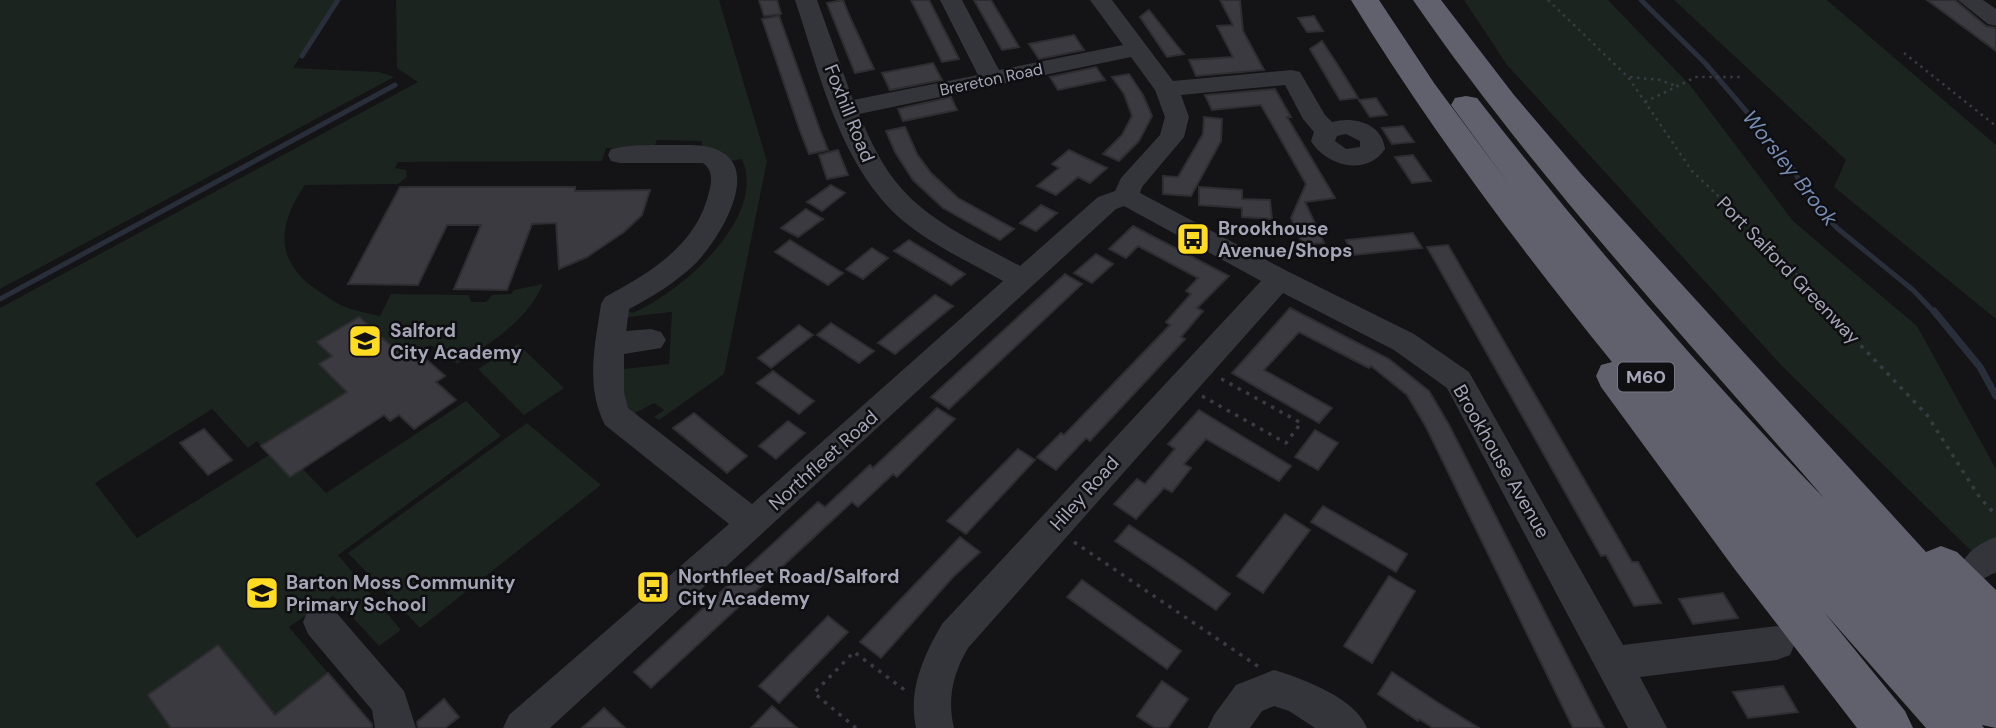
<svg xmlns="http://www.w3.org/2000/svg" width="1996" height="728" viewBox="0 0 1996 728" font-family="'DM Sans',sans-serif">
<rect width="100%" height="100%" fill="#141316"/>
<g fill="#1b241e">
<path d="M0,0H338L293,68L379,72L394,77L0,289Z"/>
<path d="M396,0H719L767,161L724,374L659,420L654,417L664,410L654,403L628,417L614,353H624L623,369L669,364L672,312L628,317L626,338L623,307L632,313C679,294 768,218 742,159L731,161L723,152L702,148V141L657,140L654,148H606L602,161L398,162L395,168L406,170L407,177L398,184L305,185C276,227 275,263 320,292C327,296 335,303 343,306C354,311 368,313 380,316L391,294L469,295L471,302H486L492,295L511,294L514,290L543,284C528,320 489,345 457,364L431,345L407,360L359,317L332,356L319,365L335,380L362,382L261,446L257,441L248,448L212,409L95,483L137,538L269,455L290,477L303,469L326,493L466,401L501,436L338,555L401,630L379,646L333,596L289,627L328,673L275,715L218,645L148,695L171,728H0V308L418,82L397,68Z"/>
<path d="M1464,0H1608L1690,85L1793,221L1917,326L1996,469V575L1783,367L1507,65Z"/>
<path d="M1674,0H1827L1996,145V319L1834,187L1846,160Z"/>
<path d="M518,344L564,388L524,415L478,369Z"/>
<path d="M527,423L601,485L420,628L348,553Z"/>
</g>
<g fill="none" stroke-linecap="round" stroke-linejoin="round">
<g stroke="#282f3b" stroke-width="5">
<path d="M1641,0L1705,63L1788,160L1809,198L1837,228L1913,290L1935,313"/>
<path d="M302,56L338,0"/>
<path d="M0,299L395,85"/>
</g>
<path stroke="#282f3b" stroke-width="7" d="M1934,311L1980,367L1996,396"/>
</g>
<g fill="#3b3a41" stroke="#2e2d32" stroke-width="2">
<path d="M759,0H777L781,14L764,16Z"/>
<path d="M843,0L849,15L874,69L855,73L827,3Z"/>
<path d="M911,0H929L959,59L942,62Z"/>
<path d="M974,0H991L1019,47L1002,50Z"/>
<path d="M1220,0H1240L1243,31L1264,70L1196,76L1189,60L1233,57L1217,26L1233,25Z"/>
<path d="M1927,0H1955L1986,26L1996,28V51Z"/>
<path d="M1149,10L1175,43L1184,54L1167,57L1140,17Z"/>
<path d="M779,16L820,130L828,150L809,154L800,131L762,19Z"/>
<path d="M1314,16L1323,31L1307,32L1298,18Z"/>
<path d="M1074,35L1084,50L1039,59L1029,44Z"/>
<path d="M1322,41L1339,67L1358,98L1340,100L1310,49Z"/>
<path d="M933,63L942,80L890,90L882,73Z"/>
<path d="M1096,67L1105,80L1058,90L1050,77Z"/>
<path d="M1129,74L1143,95L1152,116L1139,141L1119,161L1103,154L1122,135L1132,116L1124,94L1112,77Z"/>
<path d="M1275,89L1291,117H1287L1335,198L1305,202L1324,243L1303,245L1291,218L1306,184L1261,105L1212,110L1205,95Z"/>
<path d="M951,97L957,110L903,121L898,109Z"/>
<path d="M1376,98L1387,115L1370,117L1359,100Z"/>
<path d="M1204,117L1222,119L1221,141L1191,196L1163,194V176L1178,177L1203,134Z"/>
<path d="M1403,126L1414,142L1392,144L1382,128Z"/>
<path d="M905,127L917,154L931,173L958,198L1014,229L1000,240L943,208L913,180L895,152L886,131Z"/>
<path d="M838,150L848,175L827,179L819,155Z"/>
<path d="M1069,150L1107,168L1090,183L1078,177L1056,195L1037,186L1059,168L1052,164Z"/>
<path d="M1413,155L1431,181L1412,183L1395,157Z"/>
<path d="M831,185L845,193L822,211L807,202Z"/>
<path d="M400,187H575V191L650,190L642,215L624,232L587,257L559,269L556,223L532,224L507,290L454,289L481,225H447L418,285L348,284Z"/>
<path d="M1199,187L1242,190V199L1270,200L1272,219L1242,217V208L1199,205Z"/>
<path d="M1041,205L1057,213L1036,231L1020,223Z"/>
<path d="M806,209L823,219L798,237L781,228Z"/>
<path d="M1133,226L1229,276L1197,308L1203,311L1181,337L1185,339L1090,441L1086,438L1056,470L1037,457L1061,433L1064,435L1170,325L1166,322L1191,294L1186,291L1198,278L1138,246L1126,258L1109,249Z"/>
<path d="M1413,233L1422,248L1353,255L1346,240Z"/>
<path d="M790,240L830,265L843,273L828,285L775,252Z"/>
<path d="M909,240L965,274L951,285L894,251Z"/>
<path d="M1448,245L1632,562H1638L1661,603L1634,606L1606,555L1601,556L1427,247Z"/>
<path d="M872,248L888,258L863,279L846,269Z"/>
<path d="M1096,254L1113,264L1092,283L1074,273Z"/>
<path d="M1065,274L1082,284L949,409L931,397Z"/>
<path d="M935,295L953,306L895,354L878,343Z"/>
<path d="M1290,308L1389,359L1429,391L1448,423L1604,728H1573L1426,427L1407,395L1371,366L1369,368L1299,332L1264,370L1332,408L1319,423L1232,373Z"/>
<path d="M359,317L407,360L419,353L445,376L436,382L456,400L414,429L399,415L390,421L384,415L290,477L261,446L347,392L319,364L332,356L317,342Z"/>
<path d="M831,323L874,351L859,363L817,335Z"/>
<path d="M799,325L813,335L771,368L758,358Z"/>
<path d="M773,371L814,401L799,414L757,383Z"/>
<path d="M937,408L955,419L897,477L893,474L858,507L852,502L651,688L634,672L818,502L825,507L870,465L873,468Z"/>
<path d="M1199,410L1291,466L1279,481L1206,439L1184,464L1191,468L1172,492L1164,488L1136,519L1114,504L1137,479L1145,484L1175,449L1168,444Z"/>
<path d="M694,413L747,456L727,473L673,428Z"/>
<path d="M788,421L805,433L776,459L759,446Z"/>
<path d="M204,429L232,460L208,475L180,443Z"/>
<path d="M1315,430L1338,443L1318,470L1295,457Z"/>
<path d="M1018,449L1035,460L966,534L947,521Z"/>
<path d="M1323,506L1407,554L1396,572L1311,522Z"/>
<path d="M1285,514L1310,530L1263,593L1237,576Z"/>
<path d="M1129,525L1183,560L1230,594L1216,610L1115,541Z"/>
<path d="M960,537L980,552L953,577L881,658L860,642Z"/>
<path d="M1389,576L1415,591L1372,663L1344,646Z"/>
<path d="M1082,580L1181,651L1167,669L1067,597Z"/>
<path d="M1723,593L1738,618L1693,624L1679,599Z"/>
<path d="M828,616L848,632L779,703L759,686Z"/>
<path d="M218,645L275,715L328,673L372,724V728H171L148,695Z"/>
<path d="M1392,672L1437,702L1479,728H1433L1419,719L1418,721L1378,694Z"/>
<path d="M1162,681L1188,699L1168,728H1155L1137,716Z"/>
<path d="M1783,686L1798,712L1748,718L1733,692Z"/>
<path d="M444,699L459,717L445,728H418L417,722Z"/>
<path d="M772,706L797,728H751Z"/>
<path d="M604,708L625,728H582Z"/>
</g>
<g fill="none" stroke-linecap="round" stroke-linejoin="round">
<g stroke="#3a3b42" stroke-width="2.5" stroke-dasharray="2.5 4.5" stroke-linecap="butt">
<path d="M1548,0L1628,77L1692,171L1775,250L1830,313"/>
<path d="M1904,53L1996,126"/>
<path d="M1630,77L1660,80L1676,86"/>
<path d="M1645,102L1696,77H1740"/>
</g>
<g stroke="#3a3b42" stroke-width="3.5" stroke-dasharray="3.5 6" stroke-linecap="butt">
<path d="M1828,311L1927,415L1980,498L1996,515"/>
<path d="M1202,396L1286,443L1301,423L1218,377"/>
<path d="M1074,542L1259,667"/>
<path d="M856,728L814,693L854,652L906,691"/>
</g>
<g fill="#34343b" fill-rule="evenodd">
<path d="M795,0H817L853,100L978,75L940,0H962L999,70L1123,45L1090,0H1112L1173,81L1292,70L1300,72L1325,115L1332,122C1354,116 1382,123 1385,149C1367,177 1326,166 1311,141L1314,132L1303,119L1285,85L1181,95L1189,117L1184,137L1142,187L1140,193L1289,272L1414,334L1469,372L1623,645L1777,626L1790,631L1795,643L1790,655L1777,660L1640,677L1667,728H1628L1447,388L1394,350L1283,293L968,648C953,674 947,698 954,728H916C908,690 923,657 942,624L1261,281L1124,206L1116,209L550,728H503L509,715L729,524L605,425C585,386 595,345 601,304L605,297C650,273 697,245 709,192C712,181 713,170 703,163H620L611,161L608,155L611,149C631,144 654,145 675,145C690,145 709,144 722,152C761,175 715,244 695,264C675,283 652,297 629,309L626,331L651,329L661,332L666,340L661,348L624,354V392L628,408L752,504L1003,281C969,262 932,245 902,220C840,166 820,74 795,0ZM1131,57L1155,90L1165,117L1160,135L1121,178L1115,191L1098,197L1020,266C980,244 933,224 902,189C882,167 870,140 859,114ZM1346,134L1360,141V147L1346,149L1335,141L1337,136Z"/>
<path d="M1958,0H1983L1996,9V26L1988,24Z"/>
<path d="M1996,537V572L1977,582L1965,578L1960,567C1967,551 1980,543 1996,537Z"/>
<path d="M321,606L334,610L404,691L416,728H375L372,710L308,634L303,622L308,610Z"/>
<path d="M1274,670C1304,679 1355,698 1367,728H1315L1289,711L1274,706L1262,711L1250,728H1208L1214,715L1236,685Z"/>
</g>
<path fill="#60616c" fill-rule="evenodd" d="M1351,0H1379L1434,83L1508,183L1451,105L1455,98L1466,96L1477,98C1586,237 1701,371 1824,498C1683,335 1535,177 1413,0H1441L1514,95L1582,175L1926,552L1941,546L1957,552L1996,590V728L1982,725L1984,728H1926L1824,612L1905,711L1913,728H1857L1736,571L1601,387L1596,376L1601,365L1612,362C1518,246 1429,127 1351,0Z"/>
</g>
<defs>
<symbol id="bus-square" viewBox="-11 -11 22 22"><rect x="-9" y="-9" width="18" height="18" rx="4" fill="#ffdc22" stroke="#0f0e11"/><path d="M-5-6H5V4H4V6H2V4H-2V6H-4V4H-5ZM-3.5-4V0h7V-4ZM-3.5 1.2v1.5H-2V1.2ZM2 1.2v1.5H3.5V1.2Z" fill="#111"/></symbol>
<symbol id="school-square" viewBox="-11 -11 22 22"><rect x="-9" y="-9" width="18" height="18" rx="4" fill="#ffdc22" stroke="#0f0e11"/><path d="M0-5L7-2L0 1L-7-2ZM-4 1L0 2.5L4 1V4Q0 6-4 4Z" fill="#111"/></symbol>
</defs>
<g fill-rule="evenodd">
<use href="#bus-square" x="1174" y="220" width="38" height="38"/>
<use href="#school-square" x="346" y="322" width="38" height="38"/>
<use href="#bus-square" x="634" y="568" width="38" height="38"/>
<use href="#school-square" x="243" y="574" width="38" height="38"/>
</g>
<g text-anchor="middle" stroke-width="5" stroke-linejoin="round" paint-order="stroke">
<g font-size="16" fill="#a4a6b7" stroke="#0f0e11">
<text transform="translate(991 79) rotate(-12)" y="6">Brereton Road</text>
</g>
<rect fill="#0f0e11" stroke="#777885" stroke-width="2" x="1618" y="362.5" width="56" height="29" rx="5"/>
<g font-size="18" font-weight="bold" fill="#a4a6b7">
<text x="1646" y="383">M60</text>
</g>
<g font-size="19" fill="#a4a6b7" stroke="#0f0e11">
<text transform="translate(850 113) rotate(68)" y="7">Foxhill Road</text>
<text transform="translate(1789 270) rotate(46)" y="7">Port Salford Greenway</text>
<text transform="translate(823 460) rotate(-42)" y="7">Northfleet Road</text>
<text transform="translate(1502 461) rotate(60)" y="7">Brookhouse Avenue</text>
<text transform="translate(1084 493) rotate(-48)" y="7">Hiley Road</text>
</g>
<g font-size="19" font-weight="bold" fill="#a4a6b7" stroke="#0f0e11" text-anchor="start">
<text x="1218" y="235">Brookhouse<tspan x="1218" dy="22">Avenue/Shops</tspan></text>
<text x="390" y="337">Salford<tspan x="390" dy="22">City Academy</tspan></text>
<text x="678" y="583">Northfleet Road/Salford<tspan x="678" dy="22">City Academy</tspan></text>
<text x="286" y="589">Barton Moss Community<tspan x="286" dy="22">Primary School</tspan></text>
</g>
<g font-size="21" font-style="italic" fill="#778db6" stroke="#0f0e11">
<text transform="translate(1790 168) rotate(52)" y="7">Worsley Brook</text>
</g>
</g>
</svg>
